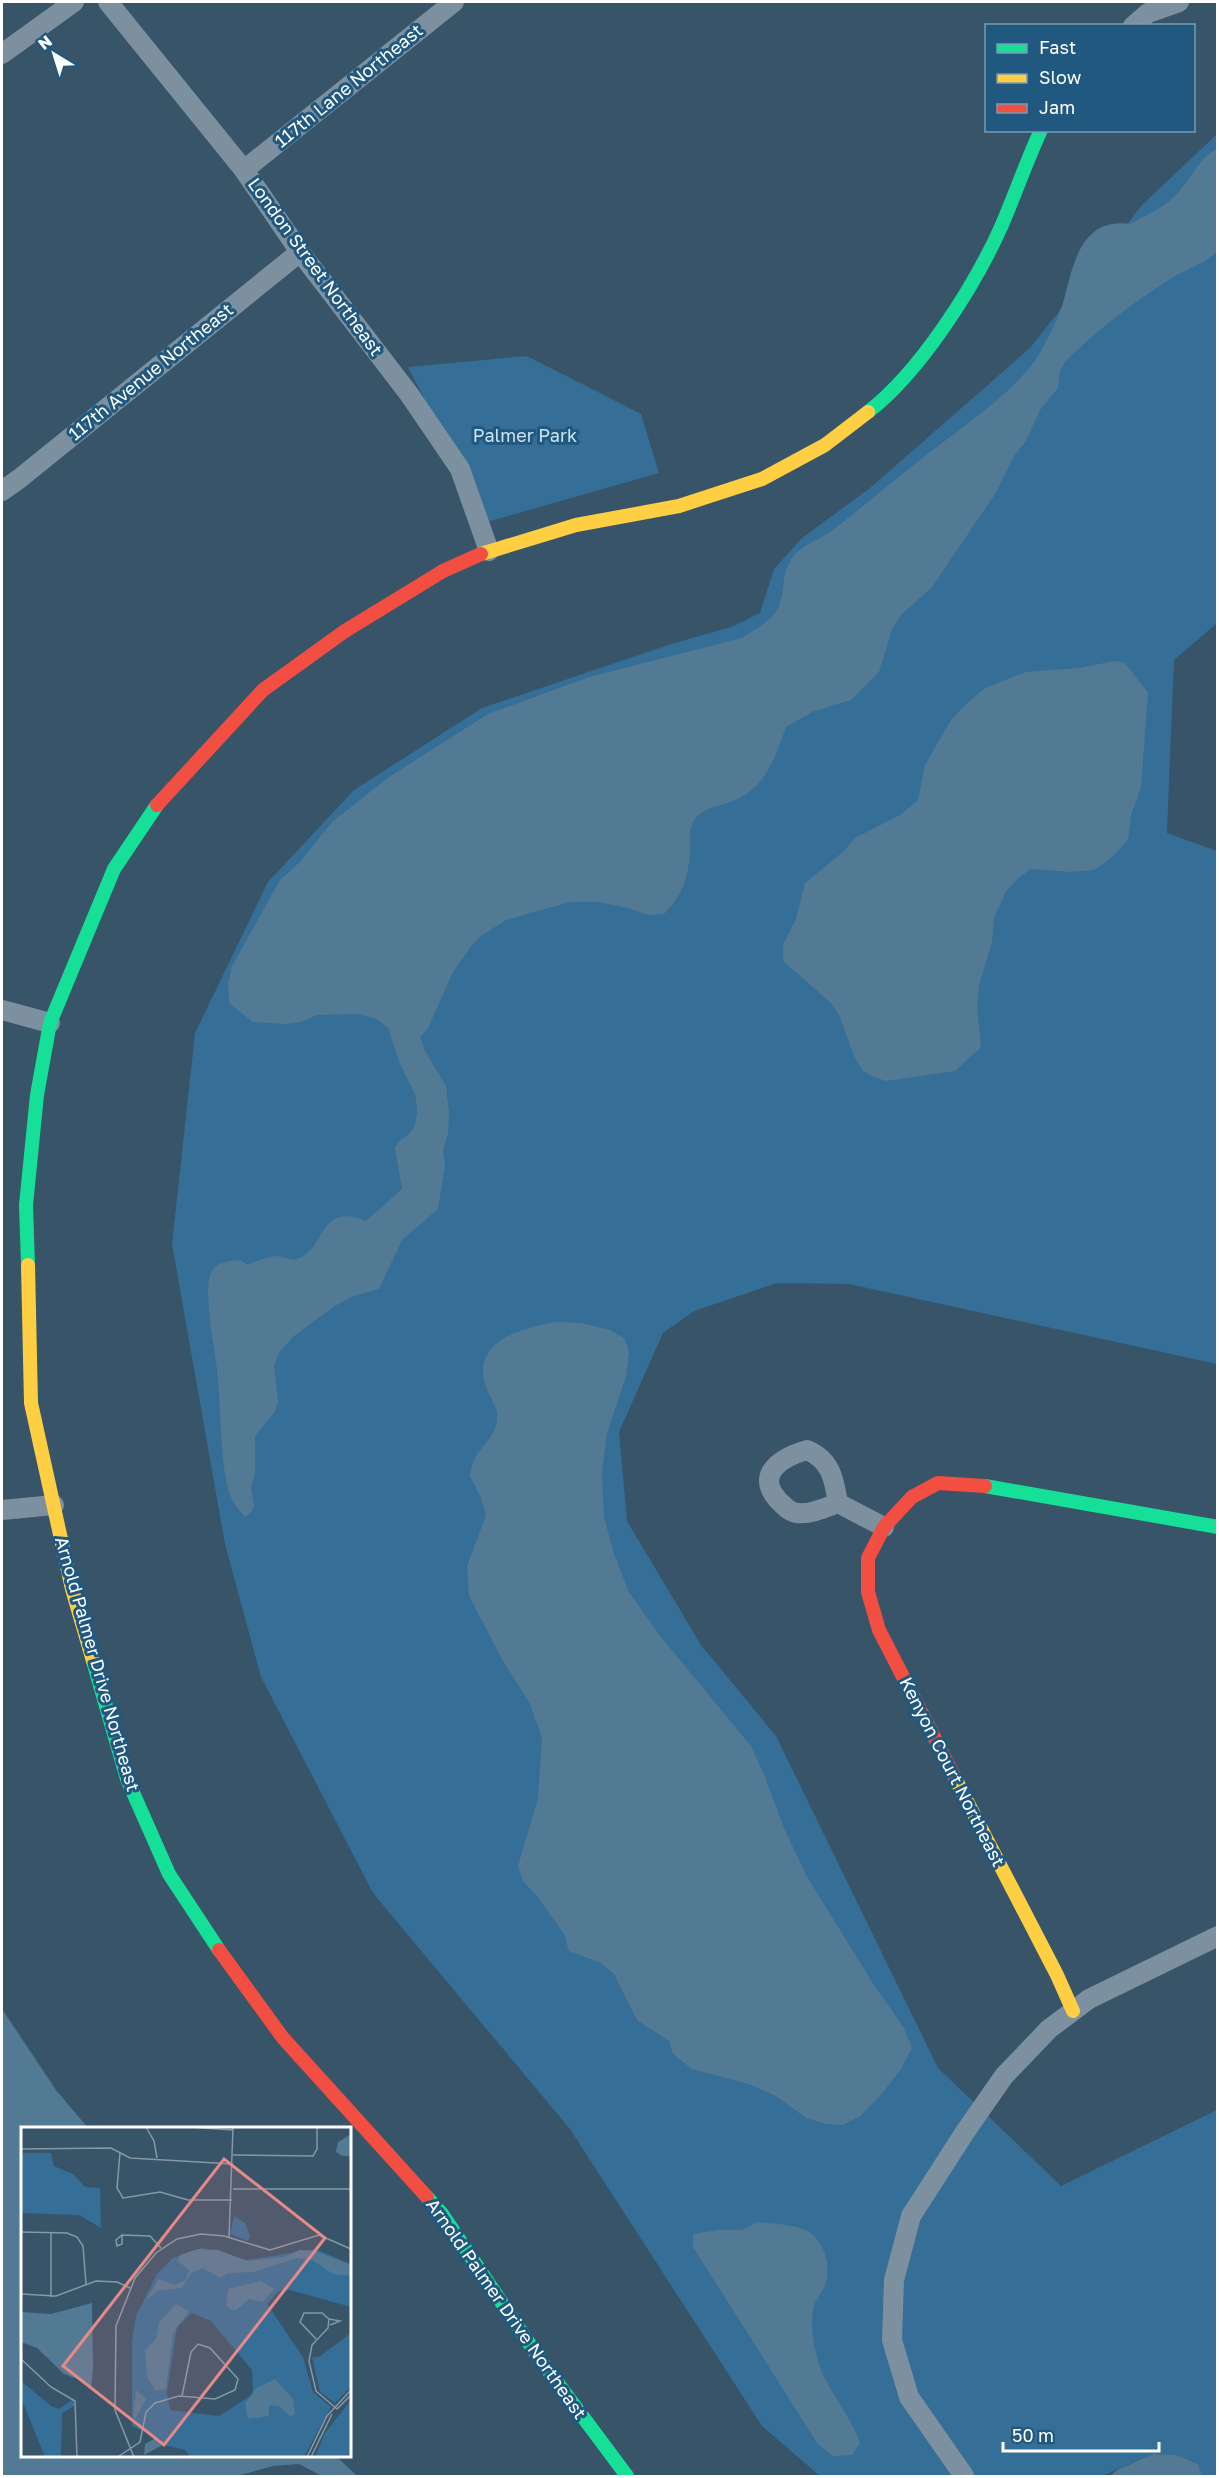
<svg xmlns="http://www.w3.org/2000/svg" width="1219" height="2478" viewBox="0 0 1219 2478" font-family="'Golos Text',sans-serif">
<rect width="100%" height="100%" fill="#375469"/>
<g fill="#356e96">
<path d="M1217,134V623L1174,660L1167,833L1217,851V1364L849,1284L777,1283L694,1311L663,1333L619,1432L627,1521L701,1645L776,1736L938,2068L1061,2186L1217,2110V2476H1203L1198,2464L1177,2455L1153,2454L1102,2476H820L762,2426L570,2129L373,1893L261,1677L225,1544L172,1244L195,1033L268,882L354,790L482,708L668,645L734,626L760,613L774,569L802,538L870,488L1031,347L1142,205Z"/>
<path d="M527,356L641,414L659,473L487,522L408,367Z"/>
</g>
<g fill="#537a95">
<path d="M1217,149V252C1203,265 1185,269 1169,280C1131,304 1097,330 1065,362L1060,371L1058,388L1040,410L1026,441L1014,456L995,494L932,587L901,615L892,629L879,672L851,700L812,712L786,727C776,756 766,787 735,800C720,807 705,806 694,820C688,829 691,842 690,852C688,879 683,894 664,914L648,915L628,908L598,902H570L506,920L481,936L472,945L453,972L428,1028L420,1037L425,1051L446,1086L449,1112L448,1133L443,1150L445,1166L438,1209L402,1240L379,1289L354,1296L335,1306L294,1336L279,1353L274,1365L278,1402L275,1412L255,1436V1473L251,1487L254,1506L252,1511L245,1517C236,1507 230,1499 227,1485C220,1451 221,1415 218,1380C217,1356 201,1290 212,1271C218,1261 230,1261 240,1260L248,1265C257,1261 268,1256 279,1256C285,1257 292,1261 297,1259C326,1251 317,1201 366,1221L402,1189L395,1148L399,1141L408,1135L414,1128L417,1114L416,1097L399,1061L388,1028L377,1019L359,1014L317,1015L301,1022L284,1024L253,1022L229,1003L228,985L232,966L280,880L300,862L332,822L389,777L488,714L589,677L742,638C752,631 768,623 775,613C788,595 778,573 795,554C806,543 821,539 833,530C864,506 894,480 925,456C961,428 1016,392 1040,353C1048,338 1058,319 1063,303C1073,266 1080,217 1130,224C1145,216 1162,208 1174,197C1190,182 1197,159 1217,149Z"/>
<path d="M1115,661L1125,663L1148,693L1141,787L1131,815L1128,840L1110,859L1094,870L1071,872L1031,869L1018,878L1005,893L994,918L992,942L979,985L977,1007L981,1047L955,1071L886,1081L874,1077L863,1071L854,1056L839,1015L831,1003L783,961V945L796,919L805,883L844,851L855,838L900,815L918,800L925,765L951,720L963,707L985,688L1026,672L1079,668Z"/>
<path d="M556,1322L581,1323L610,1330L624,1338L629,1352L626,1376L607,1433L602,1471L604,1517L614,1554L629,1592L660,1636L751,1746L765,1777L784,1828L806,1875L874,1985L904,2028L912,2048L901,2069L881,2095L860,2116L843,2125L826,2124L806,2118L776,2096L749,2084L692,2069L673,2054L669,2041L637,2020L614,1974L601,1963L569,1951L564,1934L537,1896L523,1881L518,1866L538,1798L542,1737L529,1702L503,1661L469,1596L467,1566L486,1515L481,1498L470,1476C471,1471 472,1464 475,1458C484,1443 499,1433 497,1413C496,1402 483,1389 483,1374C481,1337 528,1327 556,1322Z"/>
<path d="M2,2009L56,2090L88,2128H22V2456H336L357,2476H322L299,2464L273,2466L237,2476H2Z"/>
<path d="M758,2222C772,2224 790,2224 803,2229C824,2238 831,2262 826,2283C824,2290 818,2296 815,2303C809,2319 813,2342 817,2357C825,2389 850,2413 860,2443L852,2455L833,2456L817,2443L693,2247V2234L718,2230H742Z"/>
<path d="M1153,2454L1177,2455L1198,2464L1203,2476H1110L1117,2470Z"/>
</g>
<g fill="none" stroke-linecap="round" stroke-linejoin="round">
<g stroke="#7c90a0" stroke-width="20">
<path d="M108,2L244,170L300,252L409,394L460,469L489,551"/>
<path d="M1133,26L1148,13L1179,2"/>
<path d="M2,54L74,2"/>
<path d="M244,170L454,2"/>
<path d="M2,491L19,479L300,252"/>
<path d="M2,1010L50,1023"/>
<path d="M807,1450C831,1460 834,1479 838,1503C827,1507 810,1515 797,1513C789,1512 784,1506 778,1500C754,1473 783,1457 807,1450Z"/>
<path d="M838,1503L884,1527"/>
<path d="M2,1510L54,1505"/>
<path d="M964,2476L909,2397L892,2340L894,2280L911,2216L965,2132L1004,2076L1049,2029L1089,1999L1218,1936"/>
</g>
<g stroke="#16e098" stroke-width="14">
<path d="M868,412C920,372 974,287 1001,227C1015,195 1026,162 1041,130"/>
<path d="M28,1265L26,1205L37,1095L50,1023L114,869L157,805"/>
<path d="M985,1486L1218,1527"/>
<path d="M93,1661L127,1779L169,1874L219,1950"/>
<path d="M427,2197L442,2214L539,2358L627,2476"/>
</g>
<g stroke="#ffcf43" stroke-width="14">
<path d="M481,554L576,525L679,506L762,479L825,445L868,412"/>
<path d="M28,1265L31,1403L72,1589L93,1661"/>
<path d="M954,1776L1057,1975L1073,2011"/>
</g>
<g stroke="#f24e42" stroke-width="14">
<path d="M157,805L263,690L345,631L443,571L481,554"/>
<path d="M954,1776L879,1630L868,1592V1558L884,1527L912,1497L938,1483L985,1486"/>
<path d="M219,1950L283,2038L427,2197"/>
</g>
</g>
<g text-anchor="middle" stroke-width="6" stroke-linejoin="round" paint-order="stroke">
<g font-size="18" fill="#fff" stroke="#21587f">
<text transform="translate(349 86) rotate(-39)" y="6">117th Lane Northeast</text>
<text transform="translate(315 267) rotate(54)" y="6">London Street Northeast</text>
<text transform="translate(151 372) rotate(-39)" y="6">117th Avenue Northeast</text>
<text transform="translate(97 1664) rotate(74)" y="6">Arnold Palmer Drive Northeast</text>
<text transform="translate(952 1772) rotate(63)" y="6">Kenyon Court Northeast</text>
<text transform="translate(506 2309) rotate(55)" y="6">Arnold Palmer Drive Northeast</text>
</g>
<g font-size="18" fill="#cae4f5" stroke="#21587f">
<text x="525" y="442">Palmer Park</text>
</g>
</g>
<g transform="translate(21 2127)">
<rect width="330" height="330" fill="#375469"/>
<path d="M0,26H30L33,39L52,47L64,60L79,61L80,101L58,88L0,86ZM213,89L224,96L229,108L227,114L209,107ZM181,121L226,133L295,122L330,137V180L269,163L258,164L246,177L282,230L292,265L310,280L283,330H169L164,323L142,318L139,312L111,299V214L115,189L136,147L152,131ZM171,186L190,194L231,243L232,267L198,289L149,283L146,265L156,200ZM330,206V260L314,276L299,265L291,230H298ZM0,254L30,279L38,282L51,273L55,278L41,286L40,330H24L0,271ZM330,273V330H294L304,306Z" fill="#356e96" fill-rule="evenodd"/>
<path d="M330,7V29H321L315,25L317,15ZM197,123L226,134L264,130L278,123L294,124L330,138V149L312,147L291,133L276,131L232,145L207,146L199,151L182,141L170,146L161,161L138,163L124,174L138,152L154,158L165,152L168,143L157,134L159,128L177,122ZM240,154L253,162L242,175L228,172L214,184L205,179L207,162ZM71,176L72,242L70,262L65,255L43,247L16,221L0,215V185L30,187ZM155,177L168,184L152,206L145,262L135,264L126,250L124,223L135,212L138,196ZM254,252L272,272L274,287L270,290L258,279L248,278V289L227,292L224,277L235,261ZM115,263L125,272L114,292L112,289ZM135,311L142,318L123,328L124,317Z" fill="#537a95"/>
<path fill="none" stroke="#8798a5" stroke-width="1.5" d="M125,0L133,14L136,31M168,0L212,3M0,22L90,21L109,31L212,37M99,26L96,61L102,71L139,65L167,73H211M212,28L292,29L296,22V0M212,62H330M0,105L46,106L56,110L62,119L65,157M30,106V170M101,108L129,109L140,121M101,108V117L96,119L95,113ZM208,110L212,0M0,167L35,169L75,154L96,155L109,161M308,192L319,194L309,198M295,212L279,195L283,186H301L308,192L307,201L291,218L288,234L295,264L316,282M0,232L30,260L54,274L56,330M316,282L330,268M98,329L119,315L125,285L134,276L158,269L194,272L214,263L217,252L189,221L177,217L170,225L161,269M113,330L94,283L95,199L114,151L135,126L156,112L180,107L203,109L249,123L298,108L330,122M286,330L306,289L330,263M290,330L311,287"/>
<path fill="#e88989" fill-opacity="0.15" stroke="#e88989" stroke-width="3" d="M203,32L304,111L143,318L42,239Z"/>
<rect width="330" height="330" fill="none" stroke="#fff" stroke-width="3"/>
</g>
<rect width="1219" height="2478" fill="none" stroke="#ffffff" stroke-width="6"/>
<rect x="985" y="24" width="210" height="108" fill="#21587f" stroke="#7a9bb2" stroke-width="1.5"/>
<rect x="997" y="44" width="30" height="9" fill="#16e098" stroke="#7a9bb2" stroke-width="1.5"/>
<text x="1039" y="54" font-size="18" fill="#ffffff">Fast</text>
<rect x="997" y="74" width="30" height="9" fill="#ffcf43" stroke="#7a9bb2" stroke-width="1.5"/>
<text x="1039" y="84" font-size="18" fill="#ffffff">Slow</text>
<rect x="997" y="104" width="30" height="9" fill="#f24e42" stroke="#7a9bb2" stroke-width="1.5"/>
<text x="1039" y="114" font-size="18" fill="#ffffff">Jam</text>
<g transform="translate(54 54) rotate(322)" stroke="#21587f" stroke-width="4.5" paint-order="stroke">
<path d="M0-4.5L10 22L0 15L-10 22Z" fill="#ffffff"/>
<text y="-9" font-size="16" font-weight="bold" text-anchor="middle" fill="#ffffff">N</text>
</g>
<path d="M1003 2442v9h156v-9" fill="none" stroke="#ffffff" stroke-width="3"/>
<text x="1012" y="2442" font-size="18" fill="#ffffff" stroke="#21587f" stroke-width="4.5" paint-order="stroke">50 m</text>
</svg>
